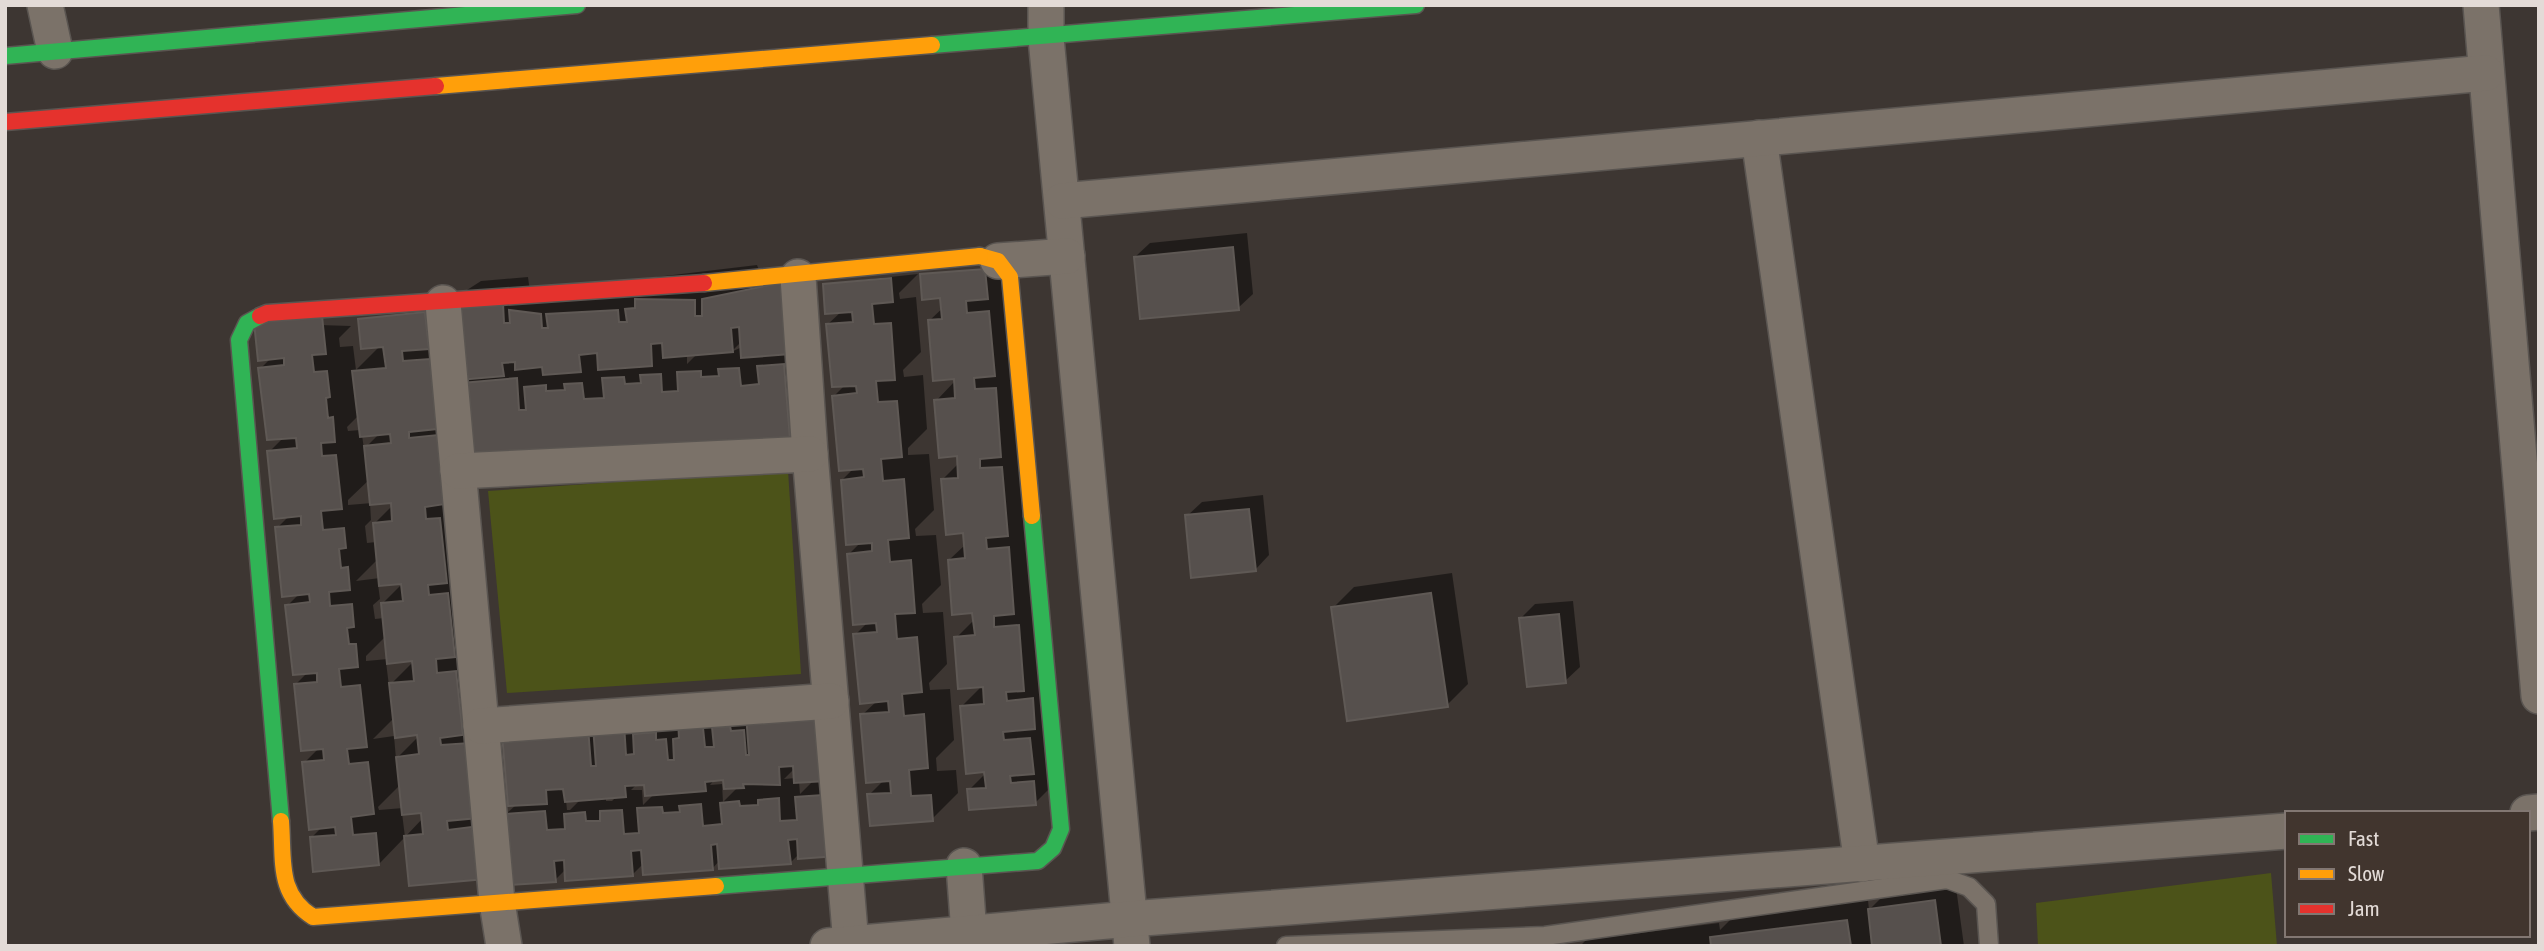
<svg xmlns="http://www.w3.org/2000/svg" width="2544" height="951" viewBox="0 0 2544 951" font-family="'Asap Condensed',sans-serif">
<rect width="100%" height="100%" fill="#3d3632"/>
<g fill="#4c5319">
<path d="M788,470L801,674L507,693L488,491Z"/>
<path d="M2271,873L2277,946H2038L2036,903Z"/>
</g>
<g fill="#0007" fill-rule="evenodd">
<path d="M1247,233L1253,294L1238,308L1135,257L1150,243Z"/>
<path d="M1011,243L1061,777L1035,803L969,790L989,770L962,706L982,686L956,638L975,619L949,560L966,544L965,531L942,480L959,463V454L936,401L955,381L929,321Z"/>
<path d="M757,265L815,411L789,437L469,461L506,814L517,804L504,734L706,694L851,753L800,853L790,863L720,860L712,869L644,863L633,874L566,869L555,880L405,837L379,864L311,838L322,827L304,763L319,748L296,684L308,672L287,606L300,593L277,528L290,515L269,452L284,437L260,369L271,358L256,323L351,326L339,338L340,347L353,346L356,370L380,346L481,281L528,277L530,292ZM742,341V347L731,352ZM698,353L687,364V354ZM470,377L461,386L460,378ZM359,415L360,430L348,431L347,427ZM379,434L364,449L362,435ZM370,479L372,503L348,505V500ZM392,501L393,505L374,524L376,542L367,543L365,526L371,520L370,503ZM378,559L380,578L356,581ZM404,582L383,603L384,618L375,619L373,605L380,599L378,584ZM386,636L388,659L366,661V656ZM416,659L389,686L386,662ZM395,717L419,736L396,759L394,736L373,739ZM795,768L796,778L784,779ZM725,778L738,787L723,802L722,784L710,785L715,779ZM814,780L800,794L799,781ZM645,783L655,793L643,805L642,790H631L637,784ZM400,785L403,808L379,810L378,807ZM617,796L612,801H606V797ZM581,799L570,810H567L566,800ZM423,812V818L405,837L402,813Z"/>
<path d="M918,274L899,293L900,299L916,297L921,352L903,370L904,377L923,375L927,429L908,448V455L929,454L934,510L915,529L916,536L936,535L941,585L922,604L923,613L943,612L947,664L929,683L930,690L950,689L954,740L936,758L937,771L956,770L958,793L932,819L869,795L885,779L862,715L877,701L855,635L868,622L849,554L861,542L842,480L854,468L834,396L845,385L828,324L842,311L824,284Z"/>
<path d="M1263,495L1269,555L1255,570L1187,516L1202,502Z"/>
<path d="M1452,573L1468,684L1447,705L1333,608L1354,587Z"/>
<path d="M1573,601L1580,667L1565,681L1521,618L1535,604Z"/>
<path d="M1955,880L1964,946H1580L1586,940L1719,923L1720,930L1733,917L1868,900L1869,910L1890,889Z"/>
</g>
<g fill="#56504d" stroke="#5f5955" stroke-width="2">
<path d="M1233,247L1239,310L1140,319L1134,257Z"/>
<path d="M985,269L988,299L966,301L967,313L989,311L995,376L974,378L975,389L996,388L1001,457L980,459V468L1002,467L1008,536L986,538L987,549L1009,547L1014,614L994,616V627L1019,625L1024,691L1006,692L1007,701L1033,698L1035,729L1003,732L1004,740L1030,738L1034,774L1010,776L1011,783L1034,781L1036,805L969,810L967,789L986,788L984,772L966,774L960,706L984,704L983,687L958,689L954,637L975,635L972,613L952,615L948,560L965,558L963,533L946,535L941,479L958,478L957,456L939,458L934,400L955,398L954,379L933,381L928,320L942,319L940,298L922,300L920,274Z"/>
<path d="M891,278L893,302L872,304L874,324L891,323L895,380L876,381L878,402L897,401L902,457L881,459L883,481L904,479L909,538L888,540L890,562L911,560L915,613L895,614L897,639L917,637L922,692L902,694L904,716L924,714L928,768L909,770L911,796L931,795L933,821L870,826L867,794L891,793L890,781L866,783L860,714L889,712L888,701L860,704L853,634L877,632L876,623L853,625L847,554L872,551V543L846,545L841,480L864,477L863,469L839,471L832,396L857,393L856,386L832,387L826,324L853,322L852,312L825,314L823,284Z"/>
<path d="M784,282L790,354L741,358L739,327L731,328L733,352L663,358L662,343L651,344L652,366L598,370L597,353L579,355L581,372L543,375L542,367L515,370V362L502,363L504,376L459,380L453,306L503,303L504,323H510L509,310L541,314L542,328H548L546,314L618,310L619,322H627L625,309L635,308V299L695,300V316H702V299Z"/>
<path d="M425,312L429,349L402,351L403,361L430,359L437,429L409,432V438L438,435L445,504L425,507L426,519L440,518L447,583L428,585L429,595L448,593L455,657L436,659L437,673L456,671L463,735L440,738L441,745L470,743L478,818L447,821L448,830L479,826L485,879L409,886L404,836L423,834L421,813L402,815L396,757L419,754L417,735L395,738L389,683L414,681L412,661L387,664L381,603L403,601L401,584L379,586L373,523L392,521L391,503L370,505L364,446L391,443L390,434L360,437L352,371L386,368L383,347L361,349L358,319Z"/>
<path d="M322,316L326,354L312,355L314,372L327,371L330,397L326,398L328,418L333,417L335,442L321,443L322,456L336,455L342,509L321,511L323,530L344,528L346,548L339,549L341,568L348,567L350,590L329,592L330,606L352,604L354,627L347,628L349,644H356L358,667L339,669L341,687L360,685L367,747L347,749L349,764L368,762L374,814L351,817L353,835L376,833L379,865L313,872L310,837L336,835L335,827L309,830L302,762L324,760L323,749L301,751L294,684L317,682V673L293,675L285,605L310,602L309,594L282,597L275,527L301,525V516L274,519L267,451L297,448L296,438L267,440L258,368L284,365V358L258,361L254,322Z"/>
<path d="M784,364L790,439L469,463L462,383L517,378L519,410H526L524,387L546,385V391L565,390L564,384L582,383L584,399L604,398L602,378L624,377L625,384L641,383L640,375L661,374L662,392L678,391L677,372L701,371V377L719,376L718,369L739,368L741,386L759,384L757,366Z"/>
<path d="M1249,509L1256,571L1191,578L1185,515Z"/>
<path d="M1431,593L1448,707L1347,721L1331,607Z"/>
<path d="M1559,614L1566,683L1527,687L1519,618Z"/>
<path d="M820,709L826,781L794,783L793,766L779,767L780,785L743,784L744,788L724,789L723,780L705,782L706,791L645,796L644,785L625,786L626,797L565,802L563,789L546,790L547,804L508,806L502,734L588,727L591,766H596L593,726L624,724L626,755L634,754L633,734L656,732V740L666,739L668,760H674L673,739L679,738L678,720L702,718L705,747H714L712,727L730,726L731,731L744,730L746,755H749L746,714Z"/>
<path d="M823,795L837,856L798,859L797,839L788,840L791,864L719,869L717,844L711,845L713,870L643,875L641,850L631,851L633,876L565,881L564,860L554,861L556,882L510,885L504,814L545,811L547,830L565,829L564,814L585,812L586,821H600V811L622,810L624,834L639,833L637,808L662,807L663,813L680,812L679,806L701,804L703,826L722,824L720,803L739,801L740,806L758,805V800L779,798L780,821L797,820L795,797Z"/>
<path d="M1935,900L1941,946H1872L1868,909Z"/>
<path d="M1847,920L1851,946H1711L1710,937Z"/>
</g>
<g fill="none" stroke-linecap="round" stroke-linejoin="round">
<defs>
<path id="lane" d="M1286,946L1545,936L1947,879L1969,887L1986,904L1989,946"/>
<g id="street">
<path d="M45,5L55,51"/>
<path d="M1046,5V38L1132,946"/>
<path d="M2481,5L2539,696"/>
<path d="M1759,138L1862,864"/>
<path d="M1062,201L2486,73"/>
<path d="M998,261L1067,256"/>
<path d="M798,277L810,454L851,944"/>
<path d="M443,303L497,902L504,946"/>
<path d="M458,471L810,454"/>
<path d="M481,726L831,701"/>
<path d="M2528,813L2539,812"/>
<path d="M964,866L969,933"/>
<path d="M828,946L1130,919L2287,831"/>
</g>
<g id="fast">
<path d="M932,45L1416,5"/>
<path d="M5,56L577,5"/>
<path d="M260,316L247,323L239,340L281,821"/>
<path d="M716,886L1038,861L1053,848L1061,829L1032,516"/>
</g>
<g id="slow">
<path d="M436,86L932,45"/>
<path d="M980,256L998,261L1010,277L1032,516"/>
<path d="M704,283L980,256"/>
<path d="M281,821C284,861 277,894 313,917L716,886"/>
</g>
<g id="jam">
<path d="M5,122L436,86"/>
<path d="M260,316L267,313L704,283"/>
</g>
</defs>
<use href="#lane" stroke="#5a5551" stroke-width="21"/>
<use href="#street" stroke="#5a5551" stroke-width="38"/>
<use href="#fast" stroke="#5a5551" stroke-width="19"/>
<use href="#slow" stroke="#5a5551" stroke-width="19"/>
<use href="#jam" stroke="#5a5551" stroke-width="19"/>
<use href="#lane" stroke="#7b7269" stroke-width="18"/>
<use href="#street" stroke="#7b7269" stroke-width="35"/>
<use href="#fast" stroke="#30b455" stroke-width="16"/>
<use href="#slow" stroke="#ff9f0a" stroke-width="16"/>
<use href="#jam" stroke="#e5322d" stroke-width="16"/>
</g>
<rect width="2544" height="951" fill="none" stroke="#e3dbd7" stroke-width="14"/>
<rect x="2285" y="811" width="245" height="126" fill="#41352e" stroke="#827772" stroke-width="2"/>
<rect x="2299" y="834" width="35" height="10" fill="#30b455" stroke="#827772" stroke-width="2"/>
<text x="2348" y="846" font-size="21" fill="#e3dbd7">Fast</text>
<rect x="2299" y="869" width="35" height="10" fill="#ff9f0a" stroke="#827772" stroke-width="2"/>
<text x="2348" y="881" font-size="21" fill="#e3dbd7">Slow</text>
<rect x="2299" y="904" width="35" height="10" fill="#e5322d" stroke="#827772" stroke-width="2"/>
<text x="2348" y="916" font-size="21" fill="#e3dbd7">Jam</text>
</svg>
